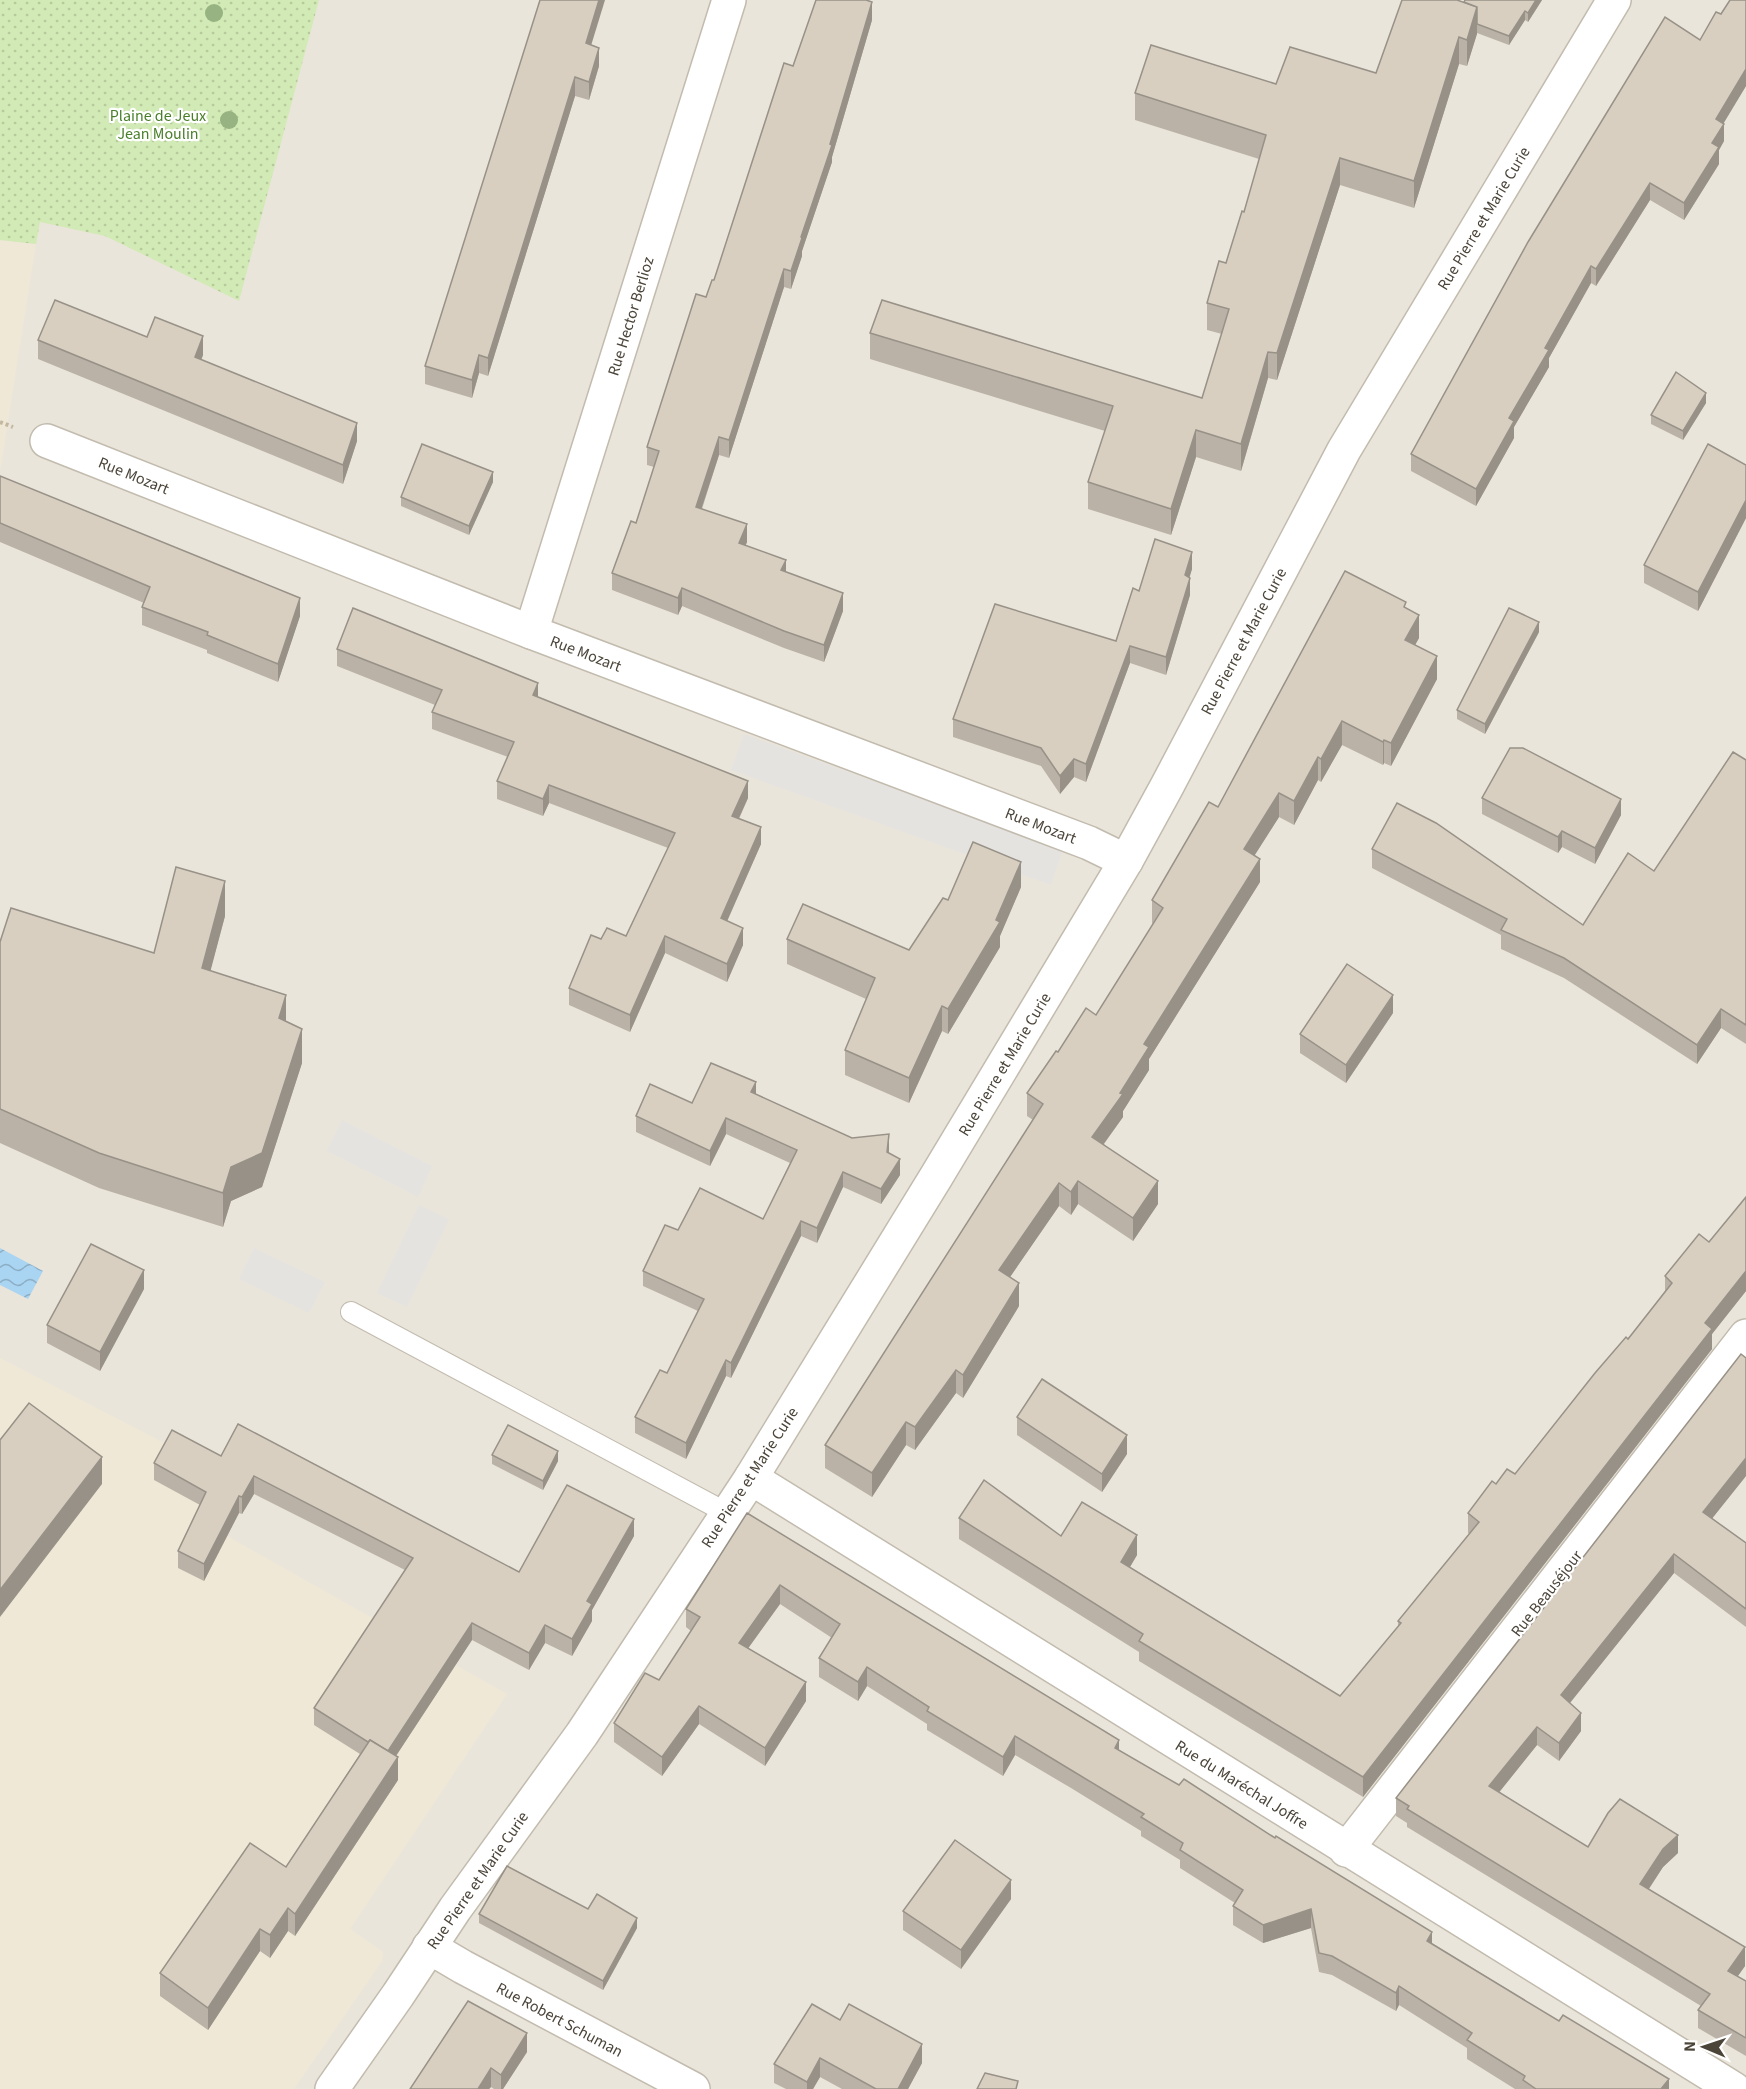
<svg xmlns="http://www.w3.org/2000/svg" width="1746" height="2089" viewBox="0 0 1746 2089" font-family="'Source Sans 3',sans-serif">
<defs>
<pattern id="grass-dots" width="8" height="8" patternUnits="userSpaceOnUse" patternTransform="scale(1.5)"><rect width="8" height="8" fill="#d2eab5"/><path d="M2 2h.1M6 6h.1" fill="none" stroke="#b6ca9c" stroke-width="1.8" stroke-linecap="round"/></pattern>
<pattern id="water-waves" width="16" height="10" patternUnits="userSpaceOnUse" patternTransform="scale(1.5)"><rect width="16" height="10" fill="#a9d4f2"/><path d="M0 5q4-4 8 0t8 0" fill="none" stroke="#8caec5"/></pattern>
</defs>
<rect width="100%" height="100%" fill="#f6f3ec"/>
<rect fill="#eae5da" x="0" y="0" width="1746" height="2089"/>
<g fill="#efe8d6">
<path d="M0,240L36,244L0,472Z"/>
<path d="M0,1358L172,1447L227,1536L507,1694L350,1929L383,1952L382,1961L294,2089H0Z"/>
</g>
<path fill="url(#grass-dots)" d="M0,0H319L239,301L105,236L40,222L36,244L0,240Z"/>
<g fill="#e5e3e0">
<path d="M744,734L1063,850L1051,885L731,770Z"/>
<path d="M342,1120L432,1166L418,1197L327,1151Z"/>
<path d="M419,1205L449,1219L407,1307L377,1293Z"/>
<path d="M254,1248L325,1282L309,1313L239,1279Z"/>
</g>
<path fill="url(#water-waves)" d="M0,1248L43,1271L28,1299L0,1285Z"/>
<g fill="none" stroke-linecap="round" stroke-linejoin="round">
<defs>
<path id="service" d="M351,1312L727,1513"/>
<g id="minor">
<path d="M47,441L531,632L1089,843L1126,861"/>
<path d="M531,632L729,0"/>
<path d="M751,1478L1734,2089"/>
<path d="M1346,1850L1746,1336"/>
<path d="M429,1947L463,1967L693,2089"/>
</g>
<path id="tertiary" d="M332,2089L398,1995L455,1909L582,1734L751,1478L936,1177L1126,861L1166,788L1344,450L1614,0"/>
</defs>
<use href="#service" stroke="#c2bbae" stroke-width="22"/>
<use href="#minor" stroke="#c2bbae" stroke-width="36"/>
<use href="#tertiary" stroke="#c2bbae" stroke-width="36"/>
<path stroke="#c4b79f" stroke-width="4" stroke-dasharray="3 3" stroke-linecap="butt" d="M0,422L13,427"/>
<use href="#service" stroke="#fff" stroke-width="20"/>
<use href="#minor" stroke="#fff" stroke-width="33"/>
<use href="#tertiary" stroke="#fff" stroke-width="33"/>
</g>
<g fill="#97b381">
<circle cx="214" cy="13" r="9"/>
<circle cx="229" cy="120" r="9"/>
</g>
<g fill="#bab2a6">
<path d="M1465,0H1542L1528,22L1525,20L1509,45L1477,33L1467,66L1459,64L1414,208L1340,185L1277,380L1268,378L1241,471L1196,457L1171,535L1088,509V482L1105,431L870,359V333L1202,398L1222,334L1207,330V303L1226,263L1244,212L1259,159L1135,120V93L1276,84L1376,73L1464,2Z"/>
<path d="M1746,0V86L1723,123L1724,141L1719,150V164L1684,220L1650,200L1596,286L1591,283L1549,358V367L1514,427V438L1476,506L1411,471V454L1700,40L1721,14Z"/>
<path d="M872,20L832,157V162L802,251V256L791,289L784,287L729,458L719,455L702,509L747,542L745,546L843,611L824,662L784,648L682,606L678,615L612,590V573L636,523L654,467L647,465V447L706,297L714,280L793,66Z"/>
<path d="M591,45L599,66L589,100L575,96L488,376L479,373L472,398L425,384V366Z"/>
<path d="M147,337L203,355L201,360L357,441L343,484L38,359V340Z"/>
<path d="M1706,403L1683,440L1651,424V415Z"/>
<path d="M1746,465V518L1698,611L1644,583V565Z"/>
<path d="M0,476L300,616L278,682L207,653V650L142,625V607L144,603L0,542Z"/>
<path d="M493,482L469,535L401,506V497Z"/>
<path d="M1192,569L1189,577L1190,595L1166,675L1130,663L1086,782L1074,777L1060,794L1041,766L953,737V719L1116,641L1139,591Z"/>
<path d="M1406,608L1419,638L1415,645L1437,679L1391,766L1384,763L1383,765L1342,745L1321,782L1318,780L1294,825L1279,817L1254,856L1260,882L1149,1059V1070L1123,1111V1117L1104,1144L1158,1204L1133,1241L1078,1204L1071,1215L1059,1206L1010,1277L1019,1306L963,1398L956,1393L915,1450L906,1445L872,1497L825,1468V1445L1033,1120L1027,1116V1093L1058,1052L1096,1015L1153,924L1152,923V900L1218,807Z"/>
<path d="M1539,632L1485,734L1457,719V710Z"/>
<path d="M337,649L538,697L748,798L739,819L761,844L727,921L743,945L727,982L665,953L630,1032L569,1005V988L601,939L626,936L668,848L549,803L543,816L497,799V781L508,757L432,729V712L435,705L337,666Z"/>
<path d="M1746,760V1044L1721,1028L1697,1064L1564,978L1501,949V935L1372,868V849L1583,925L1654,871Z"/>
<path d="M1482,798L1621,815L1595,864L1562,847L1558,853L1482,814Z"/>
<path d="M1021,887L1000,936V947L948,1034L942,1031L909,1103L845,1075V1050L866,999L787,964V939L909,950L948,900Z"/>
<path d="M225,916L210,971L286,1022L302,1063L262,1187L231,1201L223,1227L99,1188L0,1143V942L154,953Z"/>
<path d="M1393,1013L1346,1083L1300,1053V1034Z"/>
<path d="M756,1094L852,1138L889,1150V1154L900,1175L881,1204L843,1187L817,1243L801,1236L731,1378L726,1376L686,1459L635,1433V1417L667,1373L698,1311L643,1286V1271L678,1230L763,1219L790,1163L726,1134L710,1166L636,1132V1116L692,1103Z"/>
<path d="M1746,1197V1291L1712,1334V1349L1363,1797L1139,1661V1652L959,1539V1518L1061,1536L1137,1555L1130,1567L1340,1696L1398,1627V1621L1469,1534L1468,1533V1513L1496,1484L1515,1474L1628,1339L1665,1291V1276L1709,1242Z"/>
<path d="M144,1289L100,1371L47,1343V1325Z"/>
<path d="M1017,1417L1127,1454L1102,1492L1017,1435Z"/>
<path d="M492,1455L558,1461L543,1490L492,1464Z"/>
<path d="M221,1456L519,1572L634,1536L592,1610V1621L572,1656L545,1643L529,1670L472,1640L396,1756L398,1780L295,1936L288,1931L270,1958L260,1951L208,2030L160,1996V1973L286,1867L360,1754L314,1725V1708L405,1570L254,1494L242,1514L239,1513L204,1581L178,1568V1551L200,1505L154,1480V1463Z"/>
<path d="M1746,1476L1712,1518L1746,1543V1627L1674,1573L1570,1703L1581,1731L1559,1761L1537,1745L1499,1792L1588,1847L1678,1853L1663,1867L1649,1889L1745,1966L1737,1977L1746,1981V2056L1698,2028V2010L1701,2006L1407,1827V1823L1396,1816V1798Z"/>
<path d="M747,1513L1119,1750L1669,2089H1515L1467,2059V2048L1399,2005L1396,2011L1332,1975L1319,1972L1311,1928L1263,1943L1233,1925V1906L1235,1903L1180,1868V1860L1141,1836V1831L1071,1788L1015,1755L1003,1776L927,1730V1724L867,1686L858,1701L819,1677V1658L832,1638L780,1604L748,1648L806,1701L765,1766L699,1724L662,1776L614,1742V1723L659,1680L691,1631L686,1627V1609Z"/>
<path d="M1011,1899L961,1969L903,1930V1911Z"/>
<path d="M588,1909L637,1928L603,1990L479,1923V1914Z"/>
<path d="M840,2020L922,2063L908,2089H842L820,2077L813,2089H786L774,2083V2064Z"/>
<path d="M527,2052L503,2089H494L491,2087L489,2089H410Z"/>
</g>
<g fill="#979187">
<path d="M599,0H605L586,62V43Z"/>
<path d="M1536,0H1542L1528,22V13Z"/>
<path d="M872,2V20L832,157V162L802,251V256L791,289V271L801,237L830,144Z"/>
<path d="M1477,7V34L1467,66V40Z"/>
<path d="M1525,11V20L1509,45V36Z"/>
<path d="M1459,37V64L1414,208V181Z"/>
<path d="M599,48V66L589,100V82Z"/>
<path d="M1746,69V86L1716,136V119Z"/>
<path d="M575,77V96L488,376V358Z"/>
<path d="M1724,124V141L1719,150V164L1684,220V203L1712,143Z"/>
<path d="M1340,158V185L1277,380V353Z"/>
<path d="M1650,183V200L1596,286V269Z"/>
<path d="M1591,266V283L1549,358V367L1514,427V438L1476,506V489L1509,418L1545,348Z"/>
<path d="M784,269V287L729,458V440Z"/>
<path d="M203,336V355L195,376V357Z"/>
<path d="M1268,352V378L1241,471V444Z"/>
<path d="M479,355V373L472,398V380Z"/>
<path d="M1706,393V403L1683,440V431Z"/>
<path d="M357,423V441L343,484V465Z"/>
<path d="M1196,430V457L1171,535V509Z"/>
<path d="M719,437V455L696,525V507Z"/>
<path d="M493,472V482L469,535V526Z"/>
<path d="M1746,500V518L1698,611V592Z"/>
<path d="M747,524V542L739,561V543Z"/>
<path d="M1192,552V569L1185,593V575Z"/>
<path d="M786,560V577L781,570Z"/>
<path d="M1190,578V595L1166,675V657Z"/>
<path d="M682,588V606L678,615V598Z"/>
<path d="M843,593V611L824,662V645Z"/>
<path d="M300,598V616L278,682V664Z"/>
<path d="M1419,615V638L1405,663V640Z"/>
<path d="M1539,622V632L1485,734V724Z"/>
<path d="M1130,646V663L1086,782V764Z"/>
<path d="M1437,656V679L1391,766V743Z"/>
<path d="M538,683V700L533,695Z"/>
<path d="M1342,721V745L1321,782V759Z"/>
<path d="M1384,740V763L1383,765V742Z"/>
<path d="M1318,757V780L1294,825V801Z"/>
<path d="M1074,759V777L1060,794V776Z"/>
<path d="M748,781V798L732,833V816Z"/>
<path d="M549,785V803L543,816V799Z"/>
<path d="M1279,793V817L1244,872V849Z"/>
<path d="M1621,799V815L1595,864V848Z"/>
<path d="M761,827V844L721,935V918Z"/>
<path d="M1562,831V847L1558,853V837Z"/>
<path d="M1260,859V882L1149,1059V1070L1123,1111V1117L1092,1160V1137L1120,1093L1144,1044Z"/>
<path d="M1021,862V887L1000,936V947L948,1034V1009L996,920Z"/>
<path d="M225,881V916L202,1003V968Z"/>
<path d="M743,928V945L727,982V964Z"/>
<path d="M665,936V953L630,1032V1015Z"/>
<path d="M286,995V1029L279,1018Z"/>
<path d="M1393,995V1013L1346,1083V1065Z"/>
<path d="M942,1006V1031L909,1103V1078Z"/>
<path d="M1721,1009V1028L1697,1064V1045Z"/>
<path d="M302,1029V1063L262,1187L231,1201L223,1227V1193L231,1167Z"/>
<path d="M756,1082V1097L751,1092Z"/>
<path d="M726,1118V1134L710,1166V1151Z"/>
<path d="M889,1134V1150L887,1168V1152Z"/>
<path d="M900,1159V1175L881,1204V1189Z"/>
<path d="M843,1172V1187L817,1243V1228Z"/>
<path d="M1078,1181V1204L1071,1215V1192Z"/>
<path d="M1158,1181V1204L1133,1241V1218Z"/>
<path d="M1059,1183V1206L999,1293V1270Z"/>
<path d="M801,1221V1236L731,1378V1363Z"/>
<path d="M144,1270V1289L100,1371V1352Z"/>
<path d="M1746,1271V1291L1712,1334V1349L1363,1797V1777L1705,1323Z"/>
<path d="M1019,1283V1306L963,1398V1375Z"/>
<path d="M726,1360V1376L686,1459V1443Z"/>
<path d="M956,1370V1393L915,1450V1427Z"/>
<path d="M906,1422V1445L872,1497V1473Z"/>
<path d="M1127,1435V1454L1102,1492V1474Z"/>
<path d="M558,1451V1461L543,1490V1481Z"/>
<path d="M102,1457V1484L0,1617V1590Z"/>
<path d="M1746,1458V1476L1703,1530V1512Z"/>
<path d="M254,1476V1494L242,1514V1497Z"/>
<path d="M239,1496V1513L204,1581V1564Z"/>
<path d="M634,1519V1536L592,1610V1621L572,1656V1639L587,1601Z"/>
<path d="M1137,1535V1555L1121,1582V1562Z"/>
<path d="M1674,1554V1573L1561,1714V1695Z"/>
<path d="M780,1585V1604L739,1661V1643Z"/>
<path d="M472,1623V1640L386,1771V1754Z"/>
<path d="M545,1625V1643L529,1670V1653Z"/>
<path d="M867,1667V1686L858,1701V1682Z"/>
<path d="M806,1682V1701L765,1766V1748Z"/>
<path d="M699,1706V1724L662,1776V1757Z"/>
<path d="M1581,1713V1731L1559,1761V1743Z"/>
<path d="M1537,1727V1745L1489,1805V1786Z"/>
<path d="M1015,1736V1755L1003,1776V1757Z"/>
<path d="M1119,1740V1759L1115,1748Z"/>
<path d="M398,1757V1780L295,1936V1914Z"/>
<path d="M1678,1835V1853L1663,1867L1640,1902V1884L1663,1849Z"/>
<path d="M1011,1880V1899L961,1969V1950Z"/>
<path d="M288,1908V1931L270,1958V1935Z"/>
<path d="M1311,1909V1928L1263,1943V1925Z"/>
<path d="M637,1918V1928L603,1990V1981Z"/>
<path d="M260,1929V1951L208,2030V2008Z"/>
<path d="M1432,1932V1951L1427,1941Z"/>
<path d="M1745,1947V1966L1728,1990V1971Z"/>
<path d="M1399,1986V2005L1396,2011V1993Z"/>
<path d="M527,2033V2052L503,2089H501V2075Z"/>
<path d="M922,2044V2063L908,2089H898Z"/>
<path d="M820,2058V2077L813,2089H807V2082Z"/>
<path d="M491,2068V2087L489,2089H478Z"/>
<path d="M1669,2079V2089H1661Z"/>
</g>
<g fill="#d8cfc1" stroke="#979187" stroke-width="1.5">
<path d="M540,0H599L586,43L599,48L589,82L575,77L488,358L479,355L472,380L425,366Z"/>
<path d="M816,0H866L872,2L830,144L832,145L801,237L802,238L791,271L784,269L729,440L719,437L696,507L747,524L739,543L786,560L781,570L843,593L824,645L784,631L682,588L678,598L612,573L631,521L636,523L659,451L647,447L696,294L706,297L712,280H714L784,63L793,66Z"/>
<path d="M1402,0H1457L1477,7L1467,40L1459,37L1414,181L1340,158L1277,353L1268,352L1241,444L1196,430L1171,509L1088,482L1113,406L870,333L882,300L1202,398L1229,309L1207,303L1219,261L1226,263L1242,211L1244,212L1266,135L1135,93L1151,45L1276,84L1290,47L1376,73Z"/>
<path d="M1465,0H1536L1528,13L1525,11L1509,36L1477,24V7L1464,2Z"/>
<path d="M1730,0H1746V69L1716,119L1724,124L1712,143L1719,147L1684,203L1650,183L1596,269L1591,266L1545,348L1549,350L1509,418L1514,421L1476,489L1411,454L1528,242L1665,17L1700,40L1716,12L1721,14Z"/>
<path d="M55,300L147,337L155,317L203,336L195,357L357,423L343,465L38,340Z"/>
<path d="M1676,372L1706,393L1683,431L1651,415Z"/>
<path d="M422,444L493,472L469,526L401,497Z"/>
<path d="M1708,444L1746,465V500L1698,592L1644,565Z"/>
<path d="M0,476L300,598L278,664L207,635L208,632L142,607L150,587L0,523Z"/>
<path d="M1155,539L1192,552L1185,575L1190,578L1166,657L1130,646L1086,764L1074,759L1060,776L1041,748L953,719L995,604L1116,641L1133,588L1139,591Z"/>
<path d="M1345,571L1406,602L1404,607L1419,615L1405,640L1437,656L1391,743L1384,740L1383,742L1342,721L1321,759L1318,757L1294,801L1279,793L1244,849L1260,859L1144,1044L1149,1047L1120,1093L1123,1094L1092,1137L1158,1181L1133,1218L1078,1181L1071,1192L1059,1183L999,1270L1019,1283L963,1375L956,1370L915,1427L906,1422L872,1473L825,1445L1043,1104L1027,1093L1056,1051L1058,1052L1086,1008L1096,1015L1163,908L1152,900L1209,802L1218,807Z"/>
<path d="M353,608L538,683L533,695L748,781L732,816L761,827L721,918L743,928L727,964L665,936L630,1015L569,988L591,935L601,939L607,928L626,936L675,833L549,785L543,799L497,781L514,742L432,712L442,690L337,649Z"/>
<path d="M1509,608L1539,622L1485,724L1457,710Z"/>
<path d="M1510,748H1523L1621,799L1595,848L1562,831L1558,837L1482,798Z"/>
<path d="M1733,752L1746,760V1025L1721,1009L1697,1045L1564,958L1501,930L1507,919L1372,849L1397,803L1436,823L1583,925L1628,853L1654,871Z"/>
<path d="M973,842L1021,862L996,920L1000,922L948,1009L942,1006L909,1078L845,1050L875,978L787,939L803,904L909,950L943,898L948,900Z"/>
<path d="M176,867L225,881L202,968L286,995L279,1018L302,1029L262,1153L231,1167L223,1193L99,1153L0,1109V942L11,908L154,953Z"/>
<path d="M1347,964L1393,995L1346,1065L1300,1034Z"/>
<path d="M711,1063L756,1082L751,1092L852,1138L889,1134L887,1152L900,1159L881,1189L843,1172L817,1228L801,1221L731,1363L726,1360L686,1443L635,1417L660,1370L667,1373L704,1299L643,1271L665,1225L678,1230L700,1188L763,1219L797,1150L726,1118L710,1151L636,1116L650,1084L692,1103Z"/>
<path d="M1746,1197V1271L1705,1323L1712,1329L1363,1777L1139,1641L1143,1634L959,1518L984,1480L1061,1536L1082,1502L1137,1535L1121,1562L1340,1696L1401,1623L1398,1621L1479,1522L1468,1513L1492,1481L1496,1484L1507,1469L1515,1474L1595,1373L1626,1337L1628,1339L1672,1283L1665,1276L1699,1234L1709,1242Z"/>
<path d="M91,1244L144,1270L100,1352L47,1325Z"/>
<path d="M1741,1354L1746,1358V1458L1703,1512L1746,1543V1609L1674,1554L1561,1695L1581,1713L1559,1743L1537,1727L1489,1786L1588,1847L1608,1813L1620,1799L1678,1835L1663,1849L1640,1884L1745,1947L1728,1971L1746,1981V2038L1698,2010L1710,1994L1407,1809L1409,1806L1396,1798Z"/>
<path d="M1042,1379L1127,1435L1102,1474L1017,1417Z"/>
<path d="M29,1403L102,1457L0,1590V1440Z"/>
<path d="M238,1424L519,1572L567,1485L634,1519L587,1601L592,1604L572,1639L545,1625L529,1653L472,1623L388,1751L370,1740L368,1742L314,1708L413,1558L254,1476L242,1497L239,1496L204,1564L178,1551L206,1492L154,1463L172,1430L221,1456Z"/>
<path d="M508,1425L558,1451L543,1481L492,1455Z"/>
<path d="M747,1513L1119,1740L1115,1748L1179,1785L1184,1779L1275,1838L1276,1836L1432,1932L1427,1941L1559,2021L1563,2015L1669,2079L1661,2089H1536L1523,2080L1525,2076L1467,2040L1472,2033L1399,1986L1396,1993L1332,1956L1319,1953L1311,1909L1263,1925L1233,1906L1243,1890L1180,1850L1183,1843L1141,1817L1144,1814L1071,1770L1015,1736L1003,1757L927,1711L929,1707L867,1667L858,1682L819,1658L840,1624L780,1585L739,1643L806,1682L765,1748L699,1706L662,1757L614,1723L645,1673L659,1680L700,1617L686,1609Z"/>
<path d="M370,1740L398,1757L295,1914L288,1908L270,1935L260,1929L208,2008L160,1973L250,1843L286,1867Z"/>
<path d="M955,1840L1011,1880L961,1950L903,1911Z"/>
<path d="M507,1866L588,1909L597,1894L637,1918L603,1981L479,1914Z"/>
<path d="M468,2001L527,2033L501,2075L491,2068L478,2089H410Z"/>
<path d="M812,2004L840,2020L849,2004L922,2044L898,2089H876L820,2058L807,2082L774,2064Z"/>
<path d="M985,2073L1018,2081L1016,2089H977Z"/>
</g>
<g text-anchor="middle" stroke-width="4.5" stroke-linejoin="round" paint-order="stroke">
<g font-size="16" fill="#4a7f2a" stroke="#fff">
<text x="158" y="121">Plaine de Jeux<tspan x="158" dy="18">Jean Moulin</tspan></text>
</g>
<g font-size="16" fill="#4b4439" stroke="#fff">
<text transform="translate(1483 218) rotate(-59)" y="6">Rue Pierre et Marie Curie</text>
<text transform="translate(630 316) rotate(-73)" y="6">Rue Hector Berlioz</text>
<text transform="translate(134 475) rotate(22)" y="6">Rue Mozart</text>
<text transform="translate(1243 641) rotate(-62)" y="6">Rue Pierre et Marie Curie</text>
<text transform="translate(586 653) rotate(21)" y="6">Rue Mozart</text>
<text transform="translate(1041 825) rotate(21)" y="6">Rue Mozart</text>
<text transform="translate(1004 1064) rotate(-59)" y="6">Rue Pierre et Marie Curie</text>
<text transform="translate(749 1477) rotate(-57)" y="6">Rue Pierre et Marie Curie</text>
<text transform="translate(1546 1593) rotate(-52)" y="6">Rue Beauséjour</text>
<text transform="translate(1242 1784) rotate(32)" y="6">Rue du Maréchal Joffre</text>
<text transform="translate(477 1880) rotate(-55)" y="6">Rue Pierre et Marie Curie</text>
<text transform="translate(560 2019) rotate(28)" y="6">Rue Robert Schuman</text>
</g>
</g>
<g transform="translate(1704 2047) rotate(272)" stroke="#ffffff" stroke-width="4.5" paint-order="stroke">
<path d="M0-4.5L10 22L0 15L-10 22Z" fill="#4b4439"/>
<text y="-9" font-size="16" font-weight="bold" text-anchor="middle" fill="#4b4439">N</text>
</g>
</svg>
